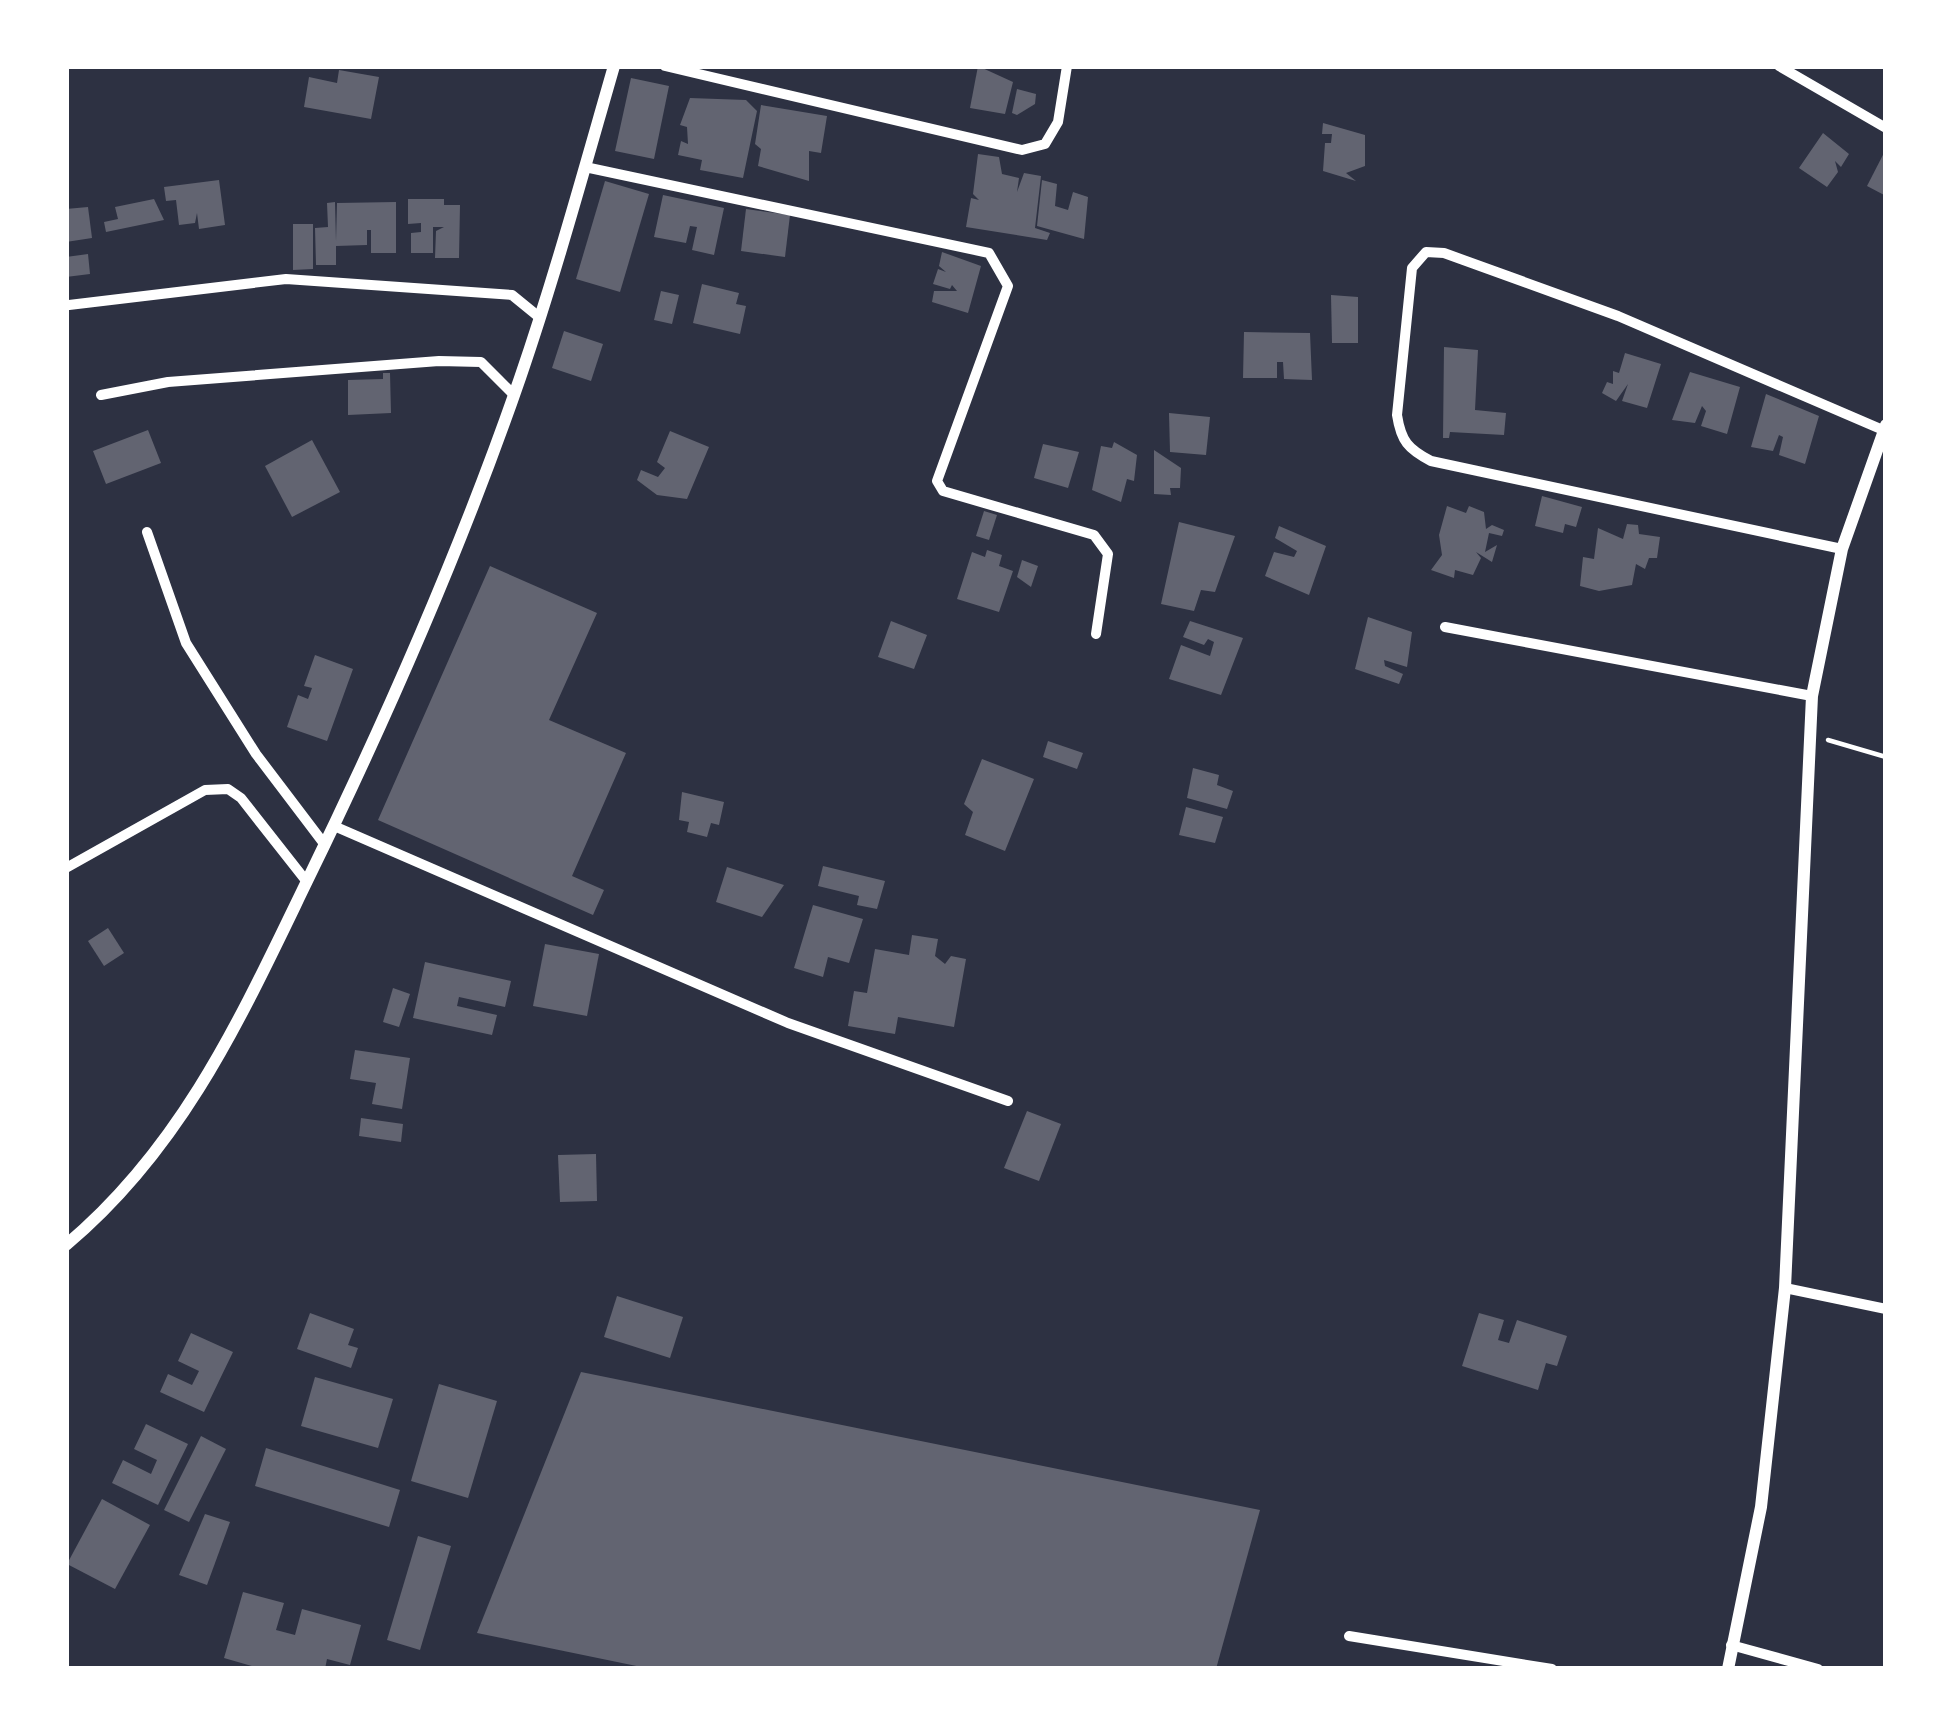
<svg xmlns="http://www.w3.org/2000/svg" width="1952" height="1735" viewBox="0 0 1952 1735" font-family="Cabin,sans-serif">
<rect width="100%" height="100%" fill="#2d3142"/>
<g fill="#626471">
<path d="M978,66L1013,82L1005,114L970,108Z"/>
<path d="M339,70L379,77L371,119L304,107L309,77L337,83Z"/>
<path d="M631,78L669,86L654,159L615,151Z"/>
<path d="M1017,89L1036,94L1035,104L1017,115L1012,113Z"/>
<path d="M690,98L746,100L757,111L743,178L700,170L702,160L678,155L681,141L688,144L687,127L680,125Z"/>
<path d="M761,105L827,116L821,153L809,151V181L758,166L761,149L755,144Z"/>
<path d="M1323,123L1365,135V166L1346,173L1356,181L1323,171L1325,143H1331L1332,134H1322Z"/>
<path d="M1823,133L1849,154L1841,167L1835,161L1838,172L1827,187L1799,168Z"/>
<path d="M1886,149V196L1867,186Z"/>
<path d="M978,154L999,157L1002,174L1019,178L1017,192L1024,173L1041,176L1035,228L1050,233L1047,240L966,227L971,198L979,200L973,194Z"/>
<path d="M219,180L225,225L199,229L197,213L195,223L179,225L176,200L166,201L164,187Z"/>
<path d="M1042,180L1057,184L1055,206L1068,210L1073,192L1088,197L1084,239L1037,226Z"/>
<path d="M605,181L649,194L620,292L576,279Z"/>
<path d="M663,195L724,208L714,255L692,250L697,227L690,226L686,243L654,237Z"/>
<path d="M154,199L164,220L106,232L104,222L118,219L115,207Z"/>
<path d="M408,199H444V205H460L459,258H435L436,231L444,227H433V253H411V233L421,232V223L408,224Z"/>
<path d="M335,202L336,241L337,203L396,202V253H371V230H367V245L336,246V265H316L315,228L328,227L327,203Z"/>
<path d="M88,207L92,238L66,242V209Z"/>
<path d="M746,209L790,215L785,257L741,251Z"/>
<path d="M293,224H313V269L293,270Z"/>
<path d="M942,252L981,266L968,313L932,302L934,291H957L952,285L950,289L933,284L938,269L946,272L939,266Z"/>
<path d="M88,254L90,274L66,277V257Z"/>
<path d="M702,284L739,293L736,304L746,306L740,334L693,323Z"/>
<path d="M661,291L679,295L672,324L654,320Z"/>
<path d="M1331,295L1358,297V343H1332Z"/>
<path d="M564,331L603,344L591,381L552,368Z"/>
<path d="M1244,332L1310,333L1312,380L1284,379L1283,362H1277V378H1243Z"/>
<path d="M1444,347L1478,350L1475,410L1506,413L1504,435L1450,432L1449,438H1443Z"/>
<path d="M1625,353L1661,364L1647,408L1622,401L1628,384L1616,401L1602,393L1607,382L1613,384V371L1619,373Z"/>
<path d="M1690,372L1740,387L1727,434L1701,426L1706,411L1702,406L1695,423L1672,420Z"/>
<path d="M383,373H390L391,413L348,415V380L383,379Z"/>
<path d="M1766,394L1819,416L1805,464L1779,455L1783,437L1779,435L1773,451L1751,447Z"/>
<path d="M1169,413L1210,417L1206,455L1170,452Z"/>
<path d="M148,430L161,463L106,484L93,451Z"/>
<path d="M670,431L709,447L687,499L657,495L637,480L641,470L658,477L665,468L657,462Z"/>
<path d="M312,440L340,492L292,517L265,466Z"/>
<path d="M1114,442L1137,455L1134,481L1127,479L1121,502L1092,490L1101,446L1112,448Z"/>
<path d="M1043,444L1079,452L1068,488L1034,478Z"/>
<path d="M1154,450L1181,468L1180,488H1170L1171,495L1154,494Z"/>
<path d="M1542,496L1582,507L1576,527L1565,524L1563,533L1535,526Z"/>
<path d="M1447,506L1466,513L1469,506L1484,512L1486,529L1492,525L1504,530L1502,536L1489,533L1485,552L1497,545L1492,562L1476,552L1481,558L1473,575L1455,570L1454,578L1431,570L1442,555L1439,535Z"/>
<path d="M984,511L997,515L989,540L976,536Z"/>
<path d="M1179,522L1235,536L1215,592L1201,590L1194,611L1161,604Z"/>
<path d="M1627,524L1638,525L1639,534L1660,537L1657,558H1649L1645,569L1636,564L1632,585L1599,591L1580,586L1583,557L1594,559L1598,528L1623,539Z"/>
<path d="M1279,526L1326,546L1309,595L1265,576L1274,552L1294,557L1297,551L1275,538Z"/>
<path d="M987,550L1002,555L999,566L1013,571L999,612L957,599L972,552L985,557Z"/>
<path d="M1022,560L1038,566L1031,587L1017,577Z"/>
<path d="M490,566L597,613L549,720L626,753L572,876L604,890L593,915L378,820Z"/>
<path d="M1368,617L1412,632L1407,667L1384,660L1385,666L1403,674L1399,684L1355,669Z"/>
<path d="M891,621L927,635L914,669L878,657Z"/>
<path d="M1190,621L1243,638L1221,695L1169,679L1181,645L1210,656L1214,642L1208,639L1204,645L1183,637Z"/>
<path d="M315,655L353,669L327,741L287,727L298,695L308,699L312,688L304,686Z"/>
<path d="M1048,741L1083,753L1077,769L1043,757Z"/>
<path d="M982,759L1034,779L1005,851L965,835L973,812L964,804Z"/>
<path d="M1193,768L1219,775L1217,785L1233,791L1227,809L1187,798Z"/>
<path d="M682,792L724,802L719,825L711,823L707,837L687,832L689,822L679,820Z"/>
<path d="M1186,807L1223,817L1215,843L1179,835Z"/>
<path d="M823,866L885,881L877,909L857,905L859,896L818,886Z"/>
<path d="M727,867L784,885L762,917L716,902Z"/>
<path d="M813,905L863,919L849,963L828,957L823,977L794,968Z"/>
<path d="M108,928L124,953L104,966L88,941Z"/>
<path d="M912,935L938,939L935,956L945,964L951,956L966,959L954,1027L898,1017L895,1034L848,1026L854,991L867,993L875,949L909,955Z"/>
<path d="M545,944L599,954L587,1016L533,1006Z"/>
<path d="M425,962L511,981L505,1007L459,997L457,1006L497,1015L492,1035L413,1018Z"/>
<path d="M393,988L410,994L399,1027L383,1022Z"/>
<path d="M355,1050L410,1058L402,1109L372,1104L376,1083L350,1079Z"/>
<path d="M1027,1111L1061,1124L1039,1181L1004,1168Z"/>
<path d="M361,1118L403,1124L401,1142L359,1136Z"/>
<path d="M596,1154L597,1201L560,1202L558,1155Z"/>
<path d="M617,1296L683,1317L670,1358L604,1337Z"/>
<path d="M310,1313L354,1329L348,1345L358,1348L351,1368L297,1349Z"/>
<path d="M1479,1313L1504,1320L1498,1340L1509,1343L1517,1320L1567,1336L1557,1366L1546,1363L1538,1390L1462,1366Z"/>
<path d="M191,1333L233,1352L204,1412L160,1392L168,1374L192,1385L199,1371L178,1361Z"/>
<path d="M581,1372L1260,1510L1216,1669H651L477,1633Z"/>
<path d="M315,1377L393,1399L378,1448L301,1426Z"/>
<path d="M439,1384L497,1401L468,1498L411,1481Z"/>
<path d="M146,1424L188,1444L158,1505L112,1483L123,1460L151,1474L157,1460L134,1449Z"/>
<path d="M201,1436L226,1449L189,1522L164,1510Z"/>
<path d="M266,1448L400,1490L389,1527L255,1486Z"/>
<path d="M102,1499L150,1525L115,1589L67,1564Z"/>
<path d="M205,1514L230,1522L207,1585L179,1575Z"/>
<path d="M418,1536L451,1546L420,1650L387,1640Z"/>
<path d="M243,1592L284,1603L276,1630L295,1635L302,1609L361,1625L350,1665L327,1659L325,1669H262L224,1658Z"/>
</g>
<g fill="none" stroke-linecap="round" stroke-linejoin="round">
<path stroke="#fff" stroke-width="4.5" d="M1828,740L1886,757"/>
<g stroke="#fff" stroke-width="10">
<path d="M665,66L1022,150L1045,144L1058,122L1067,66"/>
<path d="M1779,66L1886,128"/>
<path d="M585,167L989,253L1008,286L937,481L943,491L1094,535L1108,554L1096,634"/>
<path d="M69,305L286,279L512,295L539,317"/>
<path d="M101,395L168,382L439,361L481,362L514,395"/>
<path d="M147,532L186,643L256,754L325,845"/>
<path d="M1842,549L1431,461C1408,449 1401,441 1397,415L1412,268L1426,252L1444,253L1618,316L1883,430"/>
<path d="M1445,627L1812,696"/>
<path d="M334,826L788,1023L1008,1101"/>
<path d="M66,868L205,790L228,789L241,798L307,882"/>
<path d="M1785,1288L1886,1309"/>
<path d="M1349,1636L1552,1669"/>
<path d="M1731,1645L1818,1669"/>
</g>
<g stroke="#fff" stroke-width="12">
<path d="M66,1245C184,1146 242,1015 308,879C387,717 461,549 520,378C555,276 584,170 614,66"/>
<path d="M1728,1669L1761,1507L1785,1288L1812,696L1842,549L1886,425"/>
</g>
</g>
<rect width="1952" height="1735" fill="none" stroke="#ffffff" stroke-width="138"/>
</svg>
